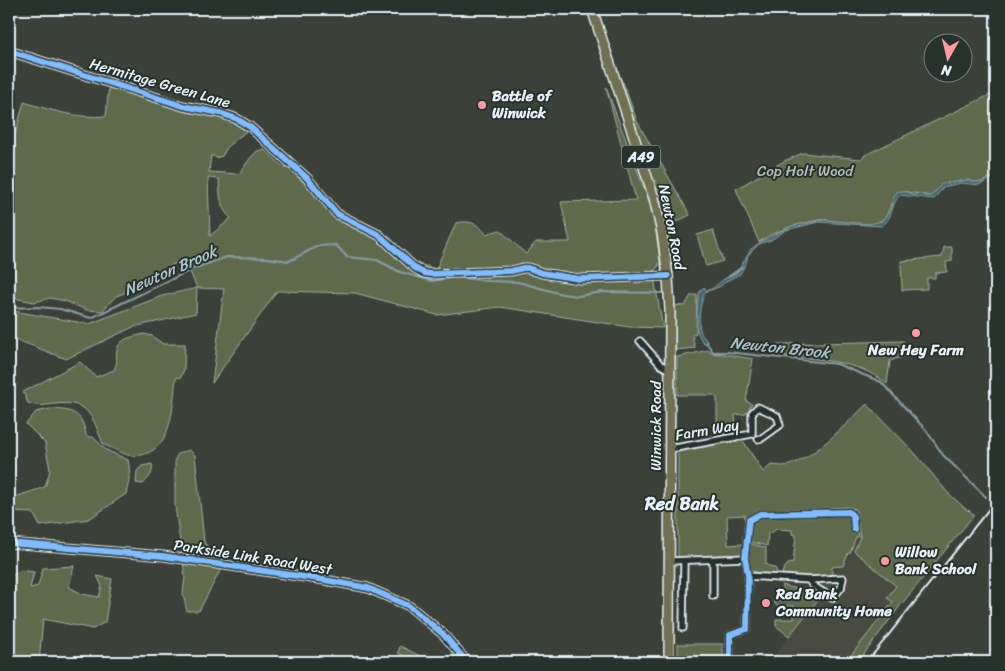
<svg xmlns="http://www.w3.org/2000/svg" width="1005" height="671" viewBox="0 0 1005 671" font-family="Sriracha,sans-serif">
<rect width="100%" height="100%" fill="#3b4139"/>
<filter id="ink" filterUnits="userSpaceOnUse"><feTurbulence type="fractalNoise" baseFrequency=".02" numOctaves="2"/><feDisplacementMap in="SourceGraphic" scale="10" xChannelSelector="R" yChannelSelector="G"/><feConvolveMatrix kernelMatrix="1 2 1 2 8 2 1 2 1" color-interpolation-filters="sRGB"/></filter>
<g filter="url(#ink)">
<path fill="#494b41" d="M911,468L900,593L846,662H770L817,600L815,594L806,591L807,574L836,571L853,551L847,547Z"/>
<g fill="#5e6b4d" stroke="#a3aea2" fill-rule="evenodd">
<path d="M623,82L637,121L690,215L674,223L662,217L647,162L620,83Z"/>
<path d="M109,85L221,115L250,128L228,146L222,156L216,158L214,156H211L209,172L238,174C245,169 255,144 266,151C273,156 277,163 284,167L288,169L290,166L296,172L295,174L349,226L389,244L405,260L436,269L456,223C469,220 478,223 486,234L500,230L526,254L536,242H570L561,202L636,200L606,87L653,212L660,261L658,267L653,272L663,328L630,327L500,307L437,315L355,293L277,291L212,383L224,289L197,288L196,313L133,327L66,359L12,338L9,335V313L13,311L89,324L162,296L197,288L184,258L132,290L116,296L102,311L87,310L65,301L50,298L34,302L9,297V156L24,102C50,110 78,119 106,116ZM208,178L219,179C220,193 219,208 231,218L210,236Z"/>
<path d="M996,92V175L982,182H973L968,180L942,184L931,196L902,191L894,196L886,217L875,224H853L823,219L792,226L768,236L759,242L736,189L784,161L803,153L861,159L865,155Z"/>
<path d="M713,230L723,261L706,266L697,235Z"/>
<path d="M944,247H952V261L946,262L947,272L935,273V278H927V289L902,290L901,261L942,257Z"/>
<path d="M691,295H697L696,333L692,335L695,348L676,350L674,305L685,306Z"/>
<path d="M145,334L152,336L163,344H185L184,369L181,377L176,378C172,407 174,453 135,456C128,457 110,447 103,444C92,416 89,400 55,404C45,405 37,407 28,403L23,392L80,362L96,377L114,370C119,360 115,359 117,350C119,338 135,336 145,334Z"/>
<path d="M903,341L910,354L890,361L887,384C858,359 811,359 775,355L777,344Z"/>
<path d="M709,350L710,353L723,354L753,359L746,401L752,404L746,414L735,415L737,436L724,438L717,429V398L714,395H677V357Z"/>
<path d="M867,404L913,451L948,493L968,511L969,510L974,515L900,606L858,662H846L893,602L887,598L896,586L854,551L860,537L856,509L848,507L757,512L749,516L745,540H743L745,515L727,516L728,545L744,544L742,554L740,556L678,558V453L679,451L742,439L763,472L771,465C775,465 779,466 783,466C808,465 849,421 867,404Z"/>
<path d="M50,409C71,410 82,411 86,435L89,437H93L106,450L128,460C131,473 129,482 126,494L89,519L40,526L33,513L9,512V499L45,487L50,470L45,443L26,424L36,412Z"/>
<path d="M189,450L195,455L204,541L220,571L199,611H187L183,594L185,576L175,506V459L178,454Z"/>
<path d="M152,464C154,473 149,478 143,484L136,483L137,471L142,466Z"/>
<path d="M854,510L858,537H856L850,553H848L843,566L832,567V574L828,575V576L784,578L782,576L783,570L788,564L793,563L796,535L792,534V530L776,529L772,533H768L767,546L748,541C749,535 749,526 753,522C766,507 834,511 854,510Z"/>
<path d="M749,543L766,548V564L776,569L777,574C771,576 766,574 760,573C744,570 747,556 749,543Z"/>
<path d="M74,566L69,587L82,594L99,597L102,586L97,576L112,579L105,622L93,629L43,619L39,662H9V577L21,570L34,572L30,588L38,586L43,568Z"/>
<path d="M782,585L815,594L818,600L789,636L776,626V619H794V606H777L774,603V600L782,599Z"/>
<rect x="678" y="644" width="45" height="18"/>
<path d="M400,646L432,662H418L398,653Z"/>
<path d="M777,656L785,662H754V659H759L762,657Z"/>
</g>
<path fill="#45666c" stroke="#869ea4" d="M996,175V177L979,185L961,183L943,187L934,199L900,195C891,203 894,217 882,226L819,222L786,230L771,240L759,244L748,255L746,263L740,274L728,280L719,287L705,292C700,304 697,321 701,333C703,337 706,339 708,343L704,344C701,339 697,334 697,329C696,325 698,295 699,293C700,291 702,289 704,287L706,290L712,289L724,279L737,273L751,249L762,241L792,226L824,220L869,224L882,221L890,211L894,196L898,191L907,192L914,195L919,193L925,196H931L942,184L968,180L973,182H982Z"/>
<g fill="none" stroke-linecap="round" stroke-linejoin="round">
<g stroke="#869ea4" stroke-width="2">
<path d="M728,277L742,267"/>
<path d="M9,308L38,307L60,309L91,318L195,268L227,257L268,258L289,261L318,246L336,245L347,257L377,260L400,272L432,281L455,277L488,281L518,282L562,294L578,296L602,292L664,293"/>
<path d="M706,342L713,352H727L837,364L881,382L926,430L943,455L986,497"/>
</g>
<defs>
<g id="street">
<path d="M640,341L661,365L670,370"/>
<path d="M670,449L752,434V413L758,407L777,416L780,425L762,438L758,439"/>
<path d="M670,561L745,558"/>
<path d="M713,561V596"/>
<path d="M748,576L809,580L843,578L841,588L832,598L812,585L809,580"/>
<path d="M683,628L684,562"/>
<path d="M730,662V635L747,629L748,576L745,558L749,520L760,514L849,512L853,516L854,529"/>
</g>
<g id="secondary">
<path d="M9,51L183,106L220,113L237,119L250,127L307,178L337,214L379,235L415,268L424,273L431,274L511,271L523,268H528L542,273L579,279L668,276"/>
<path d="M9,543L163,556L325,580L368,588L409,606L443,634L467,662"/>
</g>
<path id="primary" d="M592,9L654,198L662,233L668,276L670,310L669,662"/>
</defs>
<use href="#street" stroke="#e8f1f8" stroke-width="9"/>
<use href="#secondary" stroke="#e8f1f8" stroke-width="11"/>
<use href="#primary" stroke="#e8f1f8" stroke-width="12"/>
<use href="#street" stroke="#26332d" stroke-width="5.5"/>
<use href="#secondary" stroke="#26332d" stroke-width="8"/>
<use href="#primary" stroke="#716f52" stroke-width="9"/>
<path stroke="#e8f1f8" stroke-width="2" d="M867,662L996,500"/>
<defs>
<g id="cycleway">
<path d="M9,51L183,106L220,113L237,119L250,127L307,178L337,214L379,235L415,268L424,273L431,274L511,271L523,268H528L542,273L579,279L668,276"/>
<path d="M9,543L163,556L325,580L368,588L409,606L443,634L467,662"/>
<path d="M730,662V635L747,629L748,576L745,558L749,520L760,514L849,512L853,516L854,529"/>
</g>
</defs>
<use href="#cycleway" stroke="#26332d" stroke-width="9"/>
<use href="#cycleway" stroke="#80bcff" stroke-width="6"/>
</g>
</g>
<g fill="#ff9aa2" stroke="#26332d" stroke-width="2">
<circle cx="482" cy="105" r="5"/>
<circle cx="916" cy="333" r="5"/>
<circle cx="885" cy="561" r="5"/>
<circle cx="766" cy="603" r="5"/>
</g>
<g text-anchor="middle" stroke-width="4" stroke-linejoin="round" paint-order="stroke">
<rect fill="#26332d" stroke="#aeb8bb" stroke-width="1" x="622" y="145.5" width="38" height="23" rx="4"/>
<g font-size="14" font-weight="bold" fill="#e8f1f8">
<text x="641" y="162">A49</text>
</g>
<g font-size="15" fill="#e8f1f8" stroke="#26332d">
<text transform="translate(160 83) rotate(16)" y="5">Hermitage Green Lane</text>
<text transform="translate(672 227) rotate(79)" y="5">Newton Road</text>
<text transform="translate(656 426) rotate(-90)" y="5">Winwick Road</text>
<text transform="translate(707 430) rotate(-10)" y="5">Farm Way</text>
<text transform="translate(253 557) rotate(9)" y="5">Parkside Link Road West</text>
</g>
<g font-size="15" font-weight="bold" fill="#e8f1f8" stroke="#26332d" text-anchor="start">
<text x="492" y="101">Battle of<tspan x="492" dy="17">Winwick</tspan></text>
<text x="916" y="355" text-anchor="middle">New Hey Farm</text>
<text x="895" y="557">Willow<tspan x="895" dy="17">Bank School</tspan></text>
<text x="776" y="599">Red Bank<tspan x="776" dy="17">Community Home</tspan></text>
</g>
<g font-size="15" fill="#b1bbb4" stroke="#26332d">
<text x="805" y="176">Cop Holt Wood</text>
</g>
<g font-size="16" font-style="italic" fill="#afc0c7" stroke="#26332d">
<text transform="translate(170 270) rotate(-24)" y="6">Newton Brook</text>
<text transform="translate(780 347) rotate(6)" y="6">Newton Brook</text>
</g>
<g font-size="18" font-weight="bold" fill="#e8f1f8" stroke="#26332d">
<text x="682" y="510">Red Bank</text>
</g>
</g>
<rect width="1005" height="671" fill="none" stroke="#26332d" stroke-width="30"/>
<rect x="15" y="15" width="975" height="641" fill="none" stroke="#e8f1f8" stroke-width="2" filter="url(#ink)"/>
<g transform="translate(948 58) rotate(188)"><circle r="24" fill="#26332d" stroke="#747f7e"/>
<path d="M0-4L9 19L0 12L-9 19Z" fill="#ff9aa2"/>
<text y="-8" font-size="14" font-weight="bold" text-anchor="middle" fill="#e8f1f8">N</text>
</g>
</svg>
